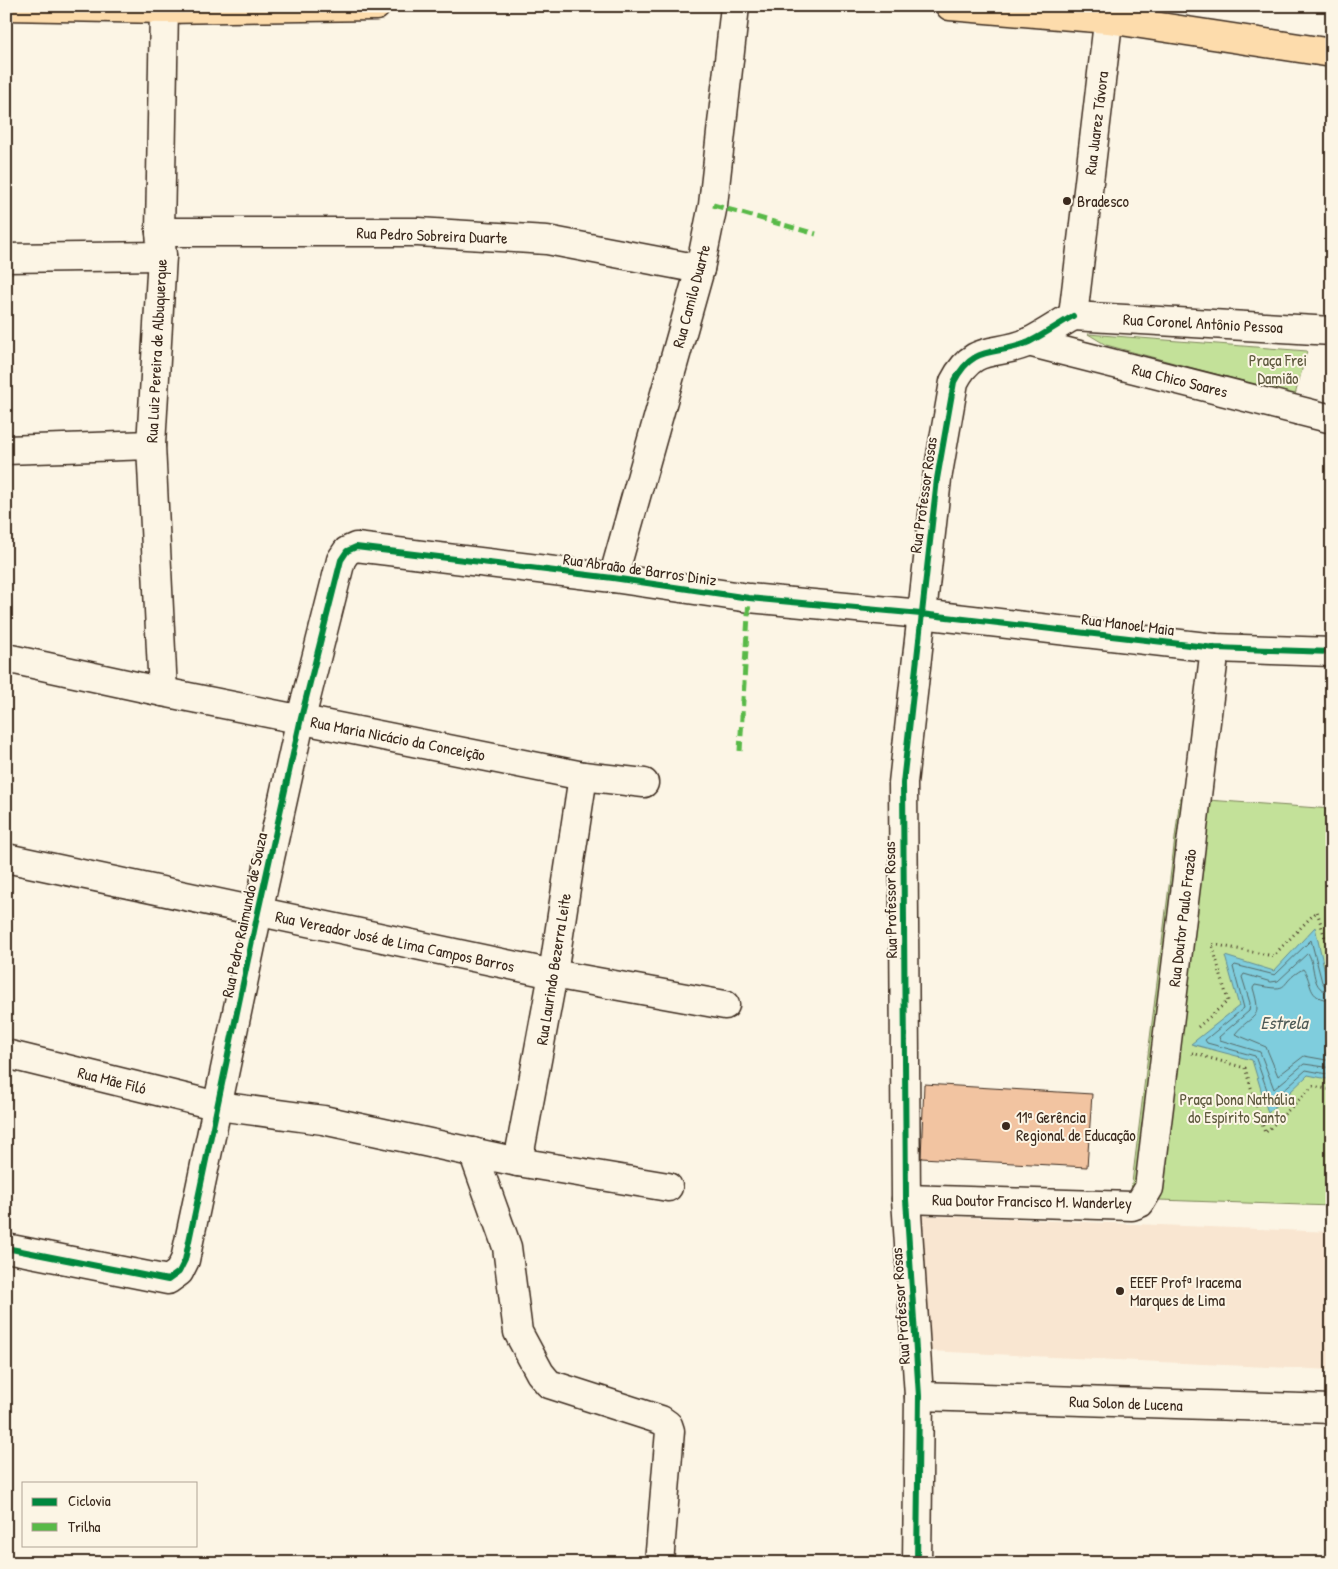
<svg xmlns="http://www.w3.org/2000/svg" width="1338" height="1569" viewBox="0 0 1338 1569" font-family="'Patrick Hand',sans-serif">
<rect width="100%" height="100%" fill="#fcf5e5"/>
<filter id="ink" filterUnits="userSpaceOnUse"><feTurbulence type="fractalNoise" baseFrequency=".02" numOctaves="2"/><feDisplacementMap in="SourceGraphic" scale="10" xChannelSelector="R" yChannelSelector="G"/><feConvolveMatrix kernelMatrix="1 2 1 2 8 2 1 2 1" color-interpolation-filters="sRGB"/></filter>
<g filter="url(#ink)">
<path fill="#f9e6d1" d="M911,1215L1332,1232V1370L905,1350Z"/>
<g fill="#c3e199" stroke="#7f865c">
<path d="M1088,334L1307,351L1295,395L1106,345Z"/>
<path d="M1180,798L1332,809V1206L1130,1199Z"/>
</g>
<path fill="#7fcddd" stroke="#648c91" d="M1315,927L1327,981L1332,982V1080L1308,1075L1268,1113L1252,1060L1191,1044L1239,1006L1225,956L1274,971Z"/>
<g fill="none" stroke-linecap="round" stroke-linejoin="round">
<g stroke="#566b6a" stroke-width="1">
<path d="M1332,987L1325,986L1322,982L1311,940L1275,975L1235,965L1233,967L1244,1008L1205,1040L1207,1043L1255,1056L1271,1101L1306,1070L1332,1075"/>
<path d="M1332,993C1309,991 1317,967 1308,953L1278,981L1271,982L1244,974L1242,977L1250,1003L1249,1011L1219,1037L1220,1040L1260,1052L1274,1089L1304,1064L1332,1068"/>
<path d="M1332,1000C1305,999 1314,983 1303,969C1276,984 1295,993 1255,985L1253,988C1263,1022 1253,1012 1235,1034L1266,1047L1278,1076L1304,1056L1332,1061"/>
</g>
</g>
<path fill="#f2c4a1" stroke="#3b2a1e" d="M924,1084L1092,1094L1087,1167L921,1158Z"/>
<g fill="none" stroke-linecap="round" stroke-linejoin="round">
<defs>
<g id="minor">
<path d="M160,232H418L547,240L700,269"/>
<path d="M6,258L162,256"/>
<path d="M1073,316L1110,6"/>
<path d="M1073,316L1332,331"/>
<path d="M1028,342L1332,419"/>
<path d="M6,450L151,445"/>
<path d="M613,578L700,269L713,205L735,6"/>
<path d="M6,658L163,692L583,776L644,783"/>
<path d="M163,692L151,445L162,256L160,232L164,9"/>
<path d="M6,858L553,974L725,1005"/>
<path d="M6,1054L218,1106L323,1120L518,1162L668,1187"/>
<path d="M473,1152L507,1247L518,1332L540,1373L549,1384L661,1420L668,1425L670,1431L659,1563"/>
<path d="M518,1162L553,974L583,776"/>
<path d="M906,1199L1132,1206L1140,1203L1149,1188L1215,648"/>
<path d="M6,1248L168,1280L179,1272L185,1260L258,912L301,718L341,560L347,551L356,547L613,578L749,598L921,614L1215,648L1332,652"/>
<path d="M919,1396L1332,1409"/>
<path d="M917,1563L919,1396L906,1199L903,783L937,479L954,382C974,342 997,357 1029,342C1045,334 1059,324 1073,316"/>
</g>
<g id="major">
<path d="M6,6L164,9L376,6"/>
<path d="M950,6L1108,19L1332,53"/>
</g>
</defs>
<use href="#minor" stroke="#3b2a1e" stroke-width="31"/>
<use href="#major" stroke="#3b2a1e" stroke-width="31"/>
<g stroke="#3b2a1e" stroke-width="3" stroke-dasharray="1 4" stroke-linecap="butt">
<path d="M1198,1027L1228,1001L1212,944L1273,956L1317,911L1332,962"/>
<path d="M1192,1053L1245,1068L1265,1133L1313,1086L1332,1090"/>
</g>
<use href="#minor" stroke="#fcf5e5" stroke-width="28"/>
<use href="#major" stroke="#fddcac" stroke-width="28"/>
<g stroke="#58b947" stroke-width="5" stroke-dasharray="10 5" stroke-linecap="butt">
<path d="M713,205L816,234"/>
<path d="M740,751L749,598"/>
</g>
<defs>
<g id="cycleway">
<path d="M6,1248L168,1280L179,1272L185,1260L258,912L301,718L341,560L347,551L356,547L613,578L749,598L921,614L1215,648L1332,652"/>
<path d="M917,1563L919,1396L906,1199L903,783L937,479L954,382C974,342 997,357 1029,342C1045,334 1059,324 1073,316"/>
</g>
</defs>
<use href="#cycleway" stroke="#fcf5e5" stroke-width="9"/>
<use href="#cycleway" stroke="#00873e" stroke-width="6"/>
</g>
</g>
<g fill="#3b2a1e" stroke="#fcf5e5" stroke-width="2">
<circle cx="1067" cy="201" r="5"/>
<circle cx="1006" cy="1126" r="5"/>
<circle cx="1120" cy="1291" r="5"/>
</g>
<g text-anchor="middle" stroke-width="4" stroke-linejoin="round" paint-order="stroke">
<g font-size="16" fill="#3b2a1e" stroke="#fcf5e5">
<text transform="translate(1096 123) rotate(-83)" y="6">Rua Juarez Távora</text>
<text transform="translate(432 235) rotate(2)" y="6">Rua Pedro Sobreira Duarte</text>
<text transform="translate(691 296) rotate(-75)" y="6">Rua Camilo Duarte</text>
<text transform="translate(1203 323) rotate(3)" y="6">Rua Coronel Antônio Pessoa</text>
<text transform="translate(156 351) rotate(-87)" y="6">Rua Luiz Pereira de Albuquerque</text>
<text transform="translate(1180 380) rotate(14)" y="6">Rua Chico Soares</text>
<text transform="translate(923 495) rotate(-82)" y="6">Rua Professor Rosas</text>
<text transform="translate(640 569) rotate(8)" y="6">Rua Abraão de Barros Diniz</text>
<text transform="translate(1128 624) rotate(7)" y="6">Rua Manoel Maia</text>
<text transform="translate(398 738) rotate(11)" y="6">Rua Maria Nicácio da Conceição</text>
<text transform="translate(890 900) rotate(-91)" y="6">Rua Professor Rosas</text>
<text transform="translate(244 915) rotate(-78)" y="6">Rua Pedro Raimundo de Souza</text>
<text transform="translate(1182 918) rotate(-83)" y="6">Rua Doutor Paulo Frazão</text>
<text transform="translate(395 941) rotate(12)" y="6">Rua Vereador José de Lima Campos Barros</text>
<text transform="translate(553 969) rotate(-81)" y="6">Rua Laurindo Bezerra Leite</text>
<text transform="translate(112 1080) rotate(14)" y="6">Rua Mãe Filó</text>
<text transform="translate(1032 1201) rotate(1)" y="6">Rua Doutor Francisco M. Wanderley</text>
<text transform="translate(900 1306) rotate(-94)" y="6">Rua Professor Rosas</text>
<text transform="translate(1126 1403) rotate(2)" y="6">Rua Solon de Lucena</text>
</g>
<g font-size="16" fill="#3b2a1e" stroke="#fcf5e5" text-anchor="start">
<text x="1077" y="207">Bradesco</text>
<text x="1016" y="1123">11ª Gerência<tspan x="1016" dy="18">Regional de Educação</tspan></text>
<text x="1130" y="1288">EEEF Profª Iracema<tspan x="1130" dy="18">Marques de Lima</tspan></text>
</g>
<g font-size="16" fill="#5d583d" stroke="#fcf5e5">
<text x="1278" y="366">Praça Frei<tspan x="1278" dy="18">Damião</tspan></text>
<text x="1237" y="1105">Praça Dona Nathália<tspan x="1237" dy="18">do Espírito Santo</tspan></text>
</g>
<g font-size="18" font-style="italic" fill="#4f5b57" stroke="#fcf5e5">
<text x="1284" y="1029">Estrela</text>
</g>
</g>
<rect width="1338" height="1569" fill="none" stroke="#fcf5e5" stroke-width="25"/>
<rect x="12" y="12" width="1313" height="1544" fill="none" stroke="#3b2a1e" stroke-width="2" filter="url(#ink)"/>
<rect x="22" y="1482" width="175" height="65" fill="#fcf5e5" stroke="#afa495"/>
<rect x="32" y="1498" width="25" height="8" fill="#00873e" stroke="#afa495"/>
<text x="68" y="1506" font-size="15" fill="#3b2a1e">Ciclovia</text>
<rect x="32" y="1523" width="25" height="8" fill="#58b947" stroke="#afa495"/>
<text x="68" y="1532" font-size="15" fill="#3b2a1e">Trilha</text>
</svg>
